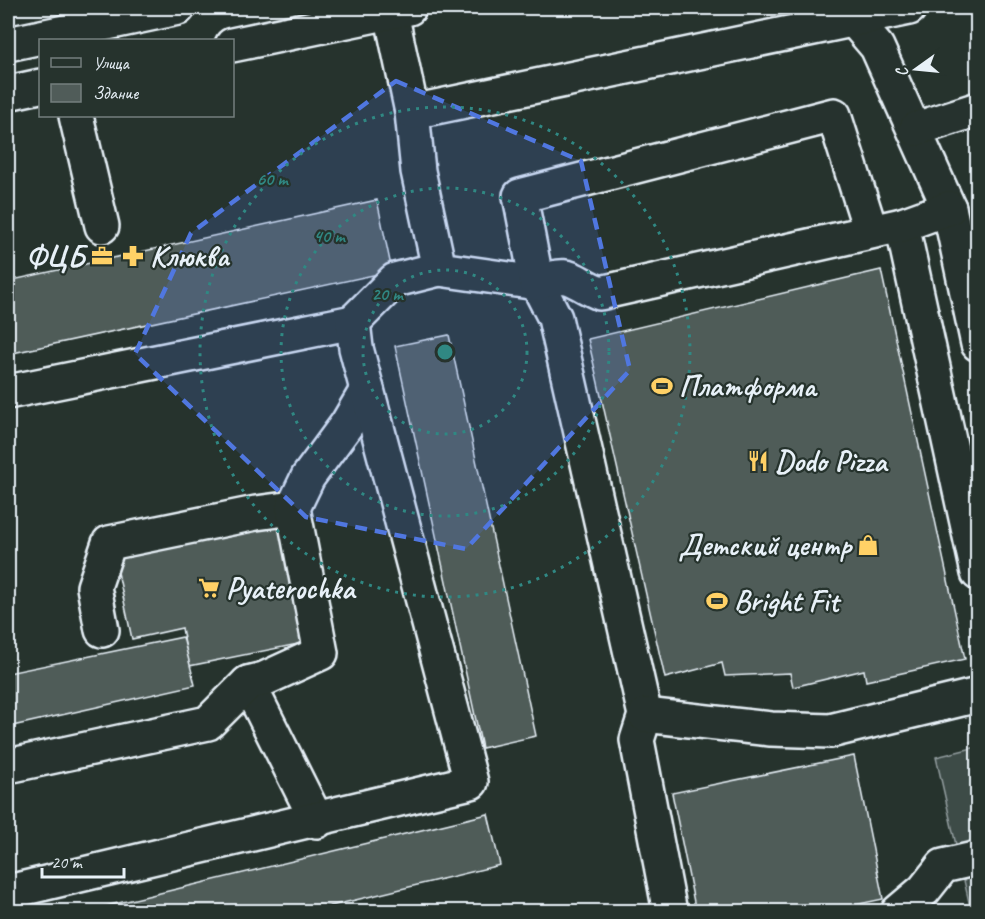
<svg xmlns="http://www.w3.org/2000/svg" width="985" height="919" viewBox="0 0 985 919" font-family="Caveat,sans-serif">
<rect width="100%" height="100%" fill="#26332d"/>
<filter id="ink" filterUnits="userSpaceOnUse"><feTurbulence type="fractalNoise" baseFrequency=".0167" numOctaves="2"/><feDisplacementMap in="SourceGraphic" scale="12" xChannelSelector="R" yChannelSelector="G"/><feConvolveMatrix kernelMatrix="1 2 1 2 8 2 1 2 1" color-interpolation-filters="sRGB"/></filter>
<g filter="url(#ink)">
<path fill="#3e4b47" stroke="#939ea0" stroke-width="1.5" d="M977,747V911H971L936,757Z"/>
<g fill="#505c59" stroke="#e8f1f8" stroke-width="1.5">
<path d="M377,200L392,271L8,354V281Z"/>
<path d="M881,270L965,659L866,681L864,670L793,687L790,673L725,676L722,663L665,678L588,339Z"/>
<path d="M449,335L536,736L482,748L395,346Z"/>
<path d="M284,523L308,642L189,666L182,628L132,639L115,558Z"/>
<path d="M183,637L195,685L8,727V673Z"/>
<path d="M854,756L883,899L822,912H696L672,793Z"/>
<path d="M488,814L500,865L306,912H81Z"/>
</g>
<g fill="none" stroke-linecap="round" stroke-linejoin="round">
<defs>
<g id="minor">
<path d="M390,8L412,112L418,171L439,269L537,283L555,318L645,715L637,740L670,912"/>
<path d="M854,20L877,47L949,208L978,344"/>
<path d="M412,112L909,8"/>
<path d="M76,116L102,226"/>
<path d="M916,129L978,109"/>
<path d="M902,225L978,573"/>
<path d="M871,232L834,115L520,196L537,283C572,269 570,281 600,293L902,225L949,208"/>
<path d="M8,392L353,322"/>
<path d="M102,630L94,587L109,543L256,513L293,508"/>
<path d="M248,683L317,821"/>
<path d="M645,715L771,729L830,731L978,695"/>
<path d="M8,766L208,723L248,683L264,679L321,653L293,508L308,477L347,424L367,390"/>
<path d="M8,892L471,782L356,348L353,322L395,280L439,269"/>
<path d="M898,912L924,890L943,866L978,858"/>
</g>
<g id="major">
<path d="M8,44L178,8"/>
<path d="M232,45L409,8"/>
<path d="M8,93L40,86"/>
</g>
</defs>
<use href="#minor" stroke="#e8f1f8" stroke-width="38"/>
<use href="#major" stroke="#e8f1f8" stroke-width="38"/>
<use href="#minor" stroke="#26332d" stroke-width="33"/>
<use href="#major" stroke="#26332d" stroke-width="33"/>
</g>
</g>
<path fill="#5077e0" fill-opacity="0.2" stroke="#5077e0" stroke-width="4.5" stroke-dasharray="12 8" stroke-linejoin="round" d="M396,81L581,161L630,370L466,549L306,517L135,354L191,233Z"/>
<g fill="none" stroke="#308883" stroke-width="3" stroke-dasharray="3 6">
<circle cx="445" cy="352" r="82"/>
<circle cx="445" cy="352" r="164"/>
<circle cx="445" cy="352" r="245"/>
</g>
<defs>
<symbol id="office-bare" viewBox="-9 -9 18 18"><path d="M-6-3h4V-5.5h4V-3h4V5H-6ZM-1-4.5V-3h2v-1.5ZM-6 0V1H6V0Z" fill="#ffd166" stroke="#26332d" stroke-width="2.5" paint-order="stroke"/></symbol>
<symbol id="pharmacy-bare" viewBox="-9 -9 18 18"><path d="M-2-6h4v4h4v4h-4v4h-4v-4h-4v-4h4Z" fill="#ffd166" stroke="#26332d" stroke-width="2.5" paint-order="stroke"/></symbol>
<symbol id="stadium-bare" viewBox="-9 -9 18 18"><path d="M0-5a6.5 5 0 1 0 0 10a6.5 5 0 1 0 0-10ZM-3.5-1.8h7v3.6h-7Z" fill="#ffd166" stroke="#26332d" stroke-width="2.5" paint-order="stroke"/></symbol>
<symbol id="restaurant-bare" viewBox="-9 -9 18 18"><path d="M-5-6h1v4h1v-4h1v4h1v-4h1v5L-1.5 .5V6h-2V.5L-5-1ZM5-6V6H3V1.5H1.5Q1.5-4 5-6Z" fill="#ffd166" stroke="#26332d" stroke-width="2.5" paint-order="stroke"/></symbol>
<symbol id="shop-bare" viewBox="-9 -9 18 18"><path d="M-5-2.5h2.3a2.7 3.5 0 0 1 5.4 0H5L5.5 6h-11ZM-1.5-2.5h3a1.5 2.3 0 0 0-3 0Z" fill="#ffd166" stroke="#26332d" stroke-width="2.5" paint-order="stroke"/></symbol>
<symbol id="supermarket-bare" viewBox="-9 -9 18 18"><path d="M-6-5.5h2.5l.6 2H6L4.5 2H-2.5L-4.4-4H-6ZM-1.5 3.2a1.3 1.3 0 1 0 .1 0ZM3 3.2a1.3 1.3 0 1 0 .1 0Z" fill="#ffd166" stroke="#26332d" stroke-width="2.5" paint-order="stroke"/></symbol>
</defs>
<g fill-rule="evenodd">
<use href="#office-bare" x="87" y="241" width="30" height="30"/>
<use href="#pharmacy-bare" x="118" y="241" width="30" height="30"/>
<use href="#stadium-bare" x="647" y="371" width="30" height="30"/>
<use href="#restaurant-bare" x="743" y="446" width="30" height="30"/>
<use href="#shop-bare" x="853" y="530" width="30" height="30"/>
<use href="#supermarket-bare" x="194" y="573" width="30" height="30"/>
<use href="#stadium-bare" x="702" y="586" width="30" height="30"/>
</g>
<g text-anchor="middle" stroke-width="4.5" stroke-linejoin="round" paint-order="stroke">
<g font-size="30" font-weight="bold" fill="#e8f1f8" stroke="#26332d" text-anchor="start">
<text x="85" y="266" text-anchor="end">ФЦБ</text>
<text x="150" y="266">Клюква</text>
<text x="679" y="396">Платформа</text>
<text x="775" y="471">Dodo Pizza</text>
<text x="851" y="555" text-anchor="end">Детский центр</text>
<text x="226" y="598">Pyaterochka</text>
<text x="734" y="611">Bright Fit</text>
</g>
</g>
<circle cx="445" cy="352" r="9" fill="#308883" stroke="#26332d" stroke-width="3"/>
<g font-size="18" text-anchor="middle" font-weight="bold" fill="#308883" stroke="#26332d" stroke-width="4.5" stroke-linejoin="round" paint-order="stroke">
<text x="272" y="185">60 m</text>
<text x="329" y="242">40 m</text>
<text x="387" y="300">20 m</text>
</g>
<rect width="985" height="919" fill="none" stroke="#26332d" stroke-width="30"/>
<rect x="15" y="15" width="955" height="889" fill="none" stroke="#e8f1f8" stroke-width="2" filter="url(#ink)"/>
<rect x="39" y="39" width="195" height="78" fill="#26332d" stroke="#747f7e" stroke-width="1.5"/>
<rect x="51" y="58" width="30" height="9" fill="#26332d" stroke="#747f7e" stroke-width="1.5"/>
<text x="93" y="69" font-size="18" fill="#e8f1f8">Улица</text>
<rect x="51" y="84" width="30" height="18" fill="#505c59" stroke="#747f7e" stroke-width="1.5"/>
<text x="93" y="99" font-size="18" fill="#e8f1f8">Здание</text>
<g transform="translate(916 69) rotate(255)" stroke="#26332d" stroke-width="4.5" paint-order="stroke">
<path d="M0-4.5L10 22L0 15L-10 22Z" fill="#e8f1f8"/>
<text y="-9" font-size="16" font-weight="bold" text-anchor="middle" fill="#e8f1f8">С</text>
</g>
<path d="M42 868v9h82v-9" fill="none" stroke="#e8f1f8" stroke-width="3"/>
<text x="51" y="868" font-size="18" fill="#e8f1f8" stroke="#26332d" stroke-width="4.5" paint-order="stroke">20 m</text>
</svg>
